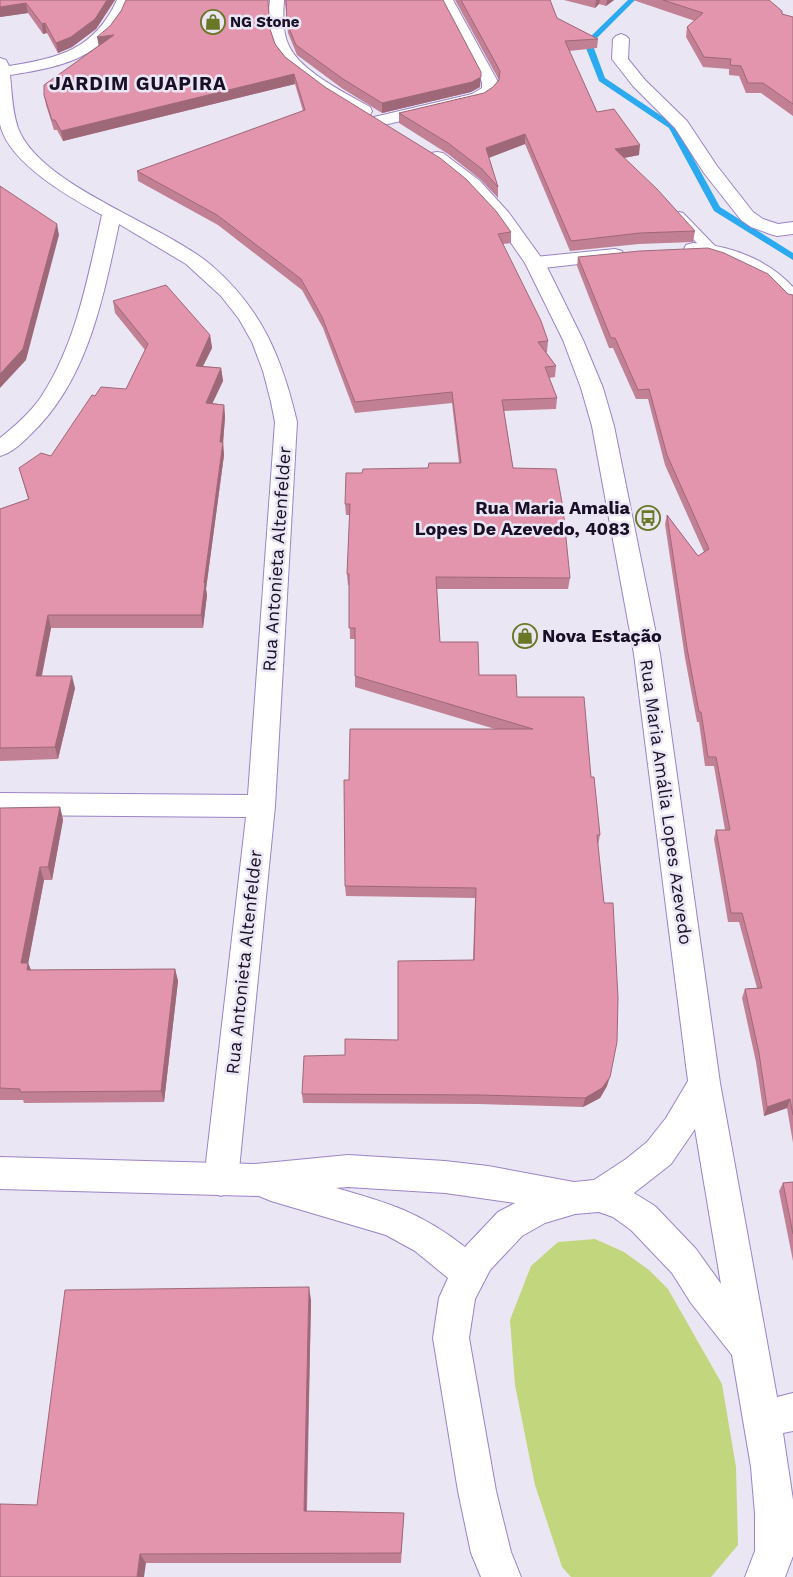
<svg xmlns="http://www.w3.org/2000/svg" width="793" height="1577" viewBox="0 0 793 1577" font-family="'Work Sans',sans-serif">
<rect width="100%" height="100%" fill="#eae6f4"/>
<path fill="#c2d67d" d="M595,1239L624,1252L649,1270L668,1289L722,1384L736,1467L738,1545L711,1577H571L562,1567L535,1485L515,1385L510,1320L531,1266L558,1242Z"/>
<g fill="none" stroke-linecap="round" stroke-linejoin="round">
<path fill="#2caaf0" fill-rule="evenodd" d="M628,0H635L592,43L605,78L675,125L720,207L793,253V260L714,211L669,128L599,81L584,43Z"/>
<defs>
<path id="lane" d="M679,212L683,213L715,246L716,249L715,252H705L675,219L673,216Z"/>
<g id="street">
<path d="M117,0H131C106,57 68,66 10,75C12,93 12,111 18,128C40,186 163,224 211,265C262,309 282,358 297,422L275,806L238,1180L233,1191L221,1196L209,1191L204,1180L246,817L0,815V793L248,795L275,422L271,402L263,371L252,342L239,319L221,296L186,264L119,224C103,298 88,380 31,434C22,443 12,453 0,456V438C15,426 30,413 41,397C76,344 88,277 102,215C71,198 8,163 0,124C0,105 0,78 0,58L6,60L9,66C59,58 94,50 117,0Z"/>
<path d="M439,0H453L498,82C498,93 492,97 483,101L380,126L374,125L372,121L374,117L472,94L482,88V82Z"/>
<path d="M621,34L626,36L629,39L628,59L645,80L687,121L717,166L753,212L763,219L778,224L793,222V234L777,236L770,234L751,227L741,220L704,173L675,128L633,86L612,59L613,39L616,36Z"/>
<path d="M693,243C731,246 767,259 793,287V304L786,302L766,282L742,267L718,258L686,253L684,249L686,245Z"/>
<path d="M615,249L622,251L624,255L622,259L535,269L528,267L525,263L528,259L535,257Z"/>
</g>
<g id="secondary">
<path d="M270,0H284C283,15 282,32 289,46C301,72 346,93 370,107L372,111L370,115C350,120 285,68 275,49C267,34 268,16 270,0Z"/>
<path d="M437,152L443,153L480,181L509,213L545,263L583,340L603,388L614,426L660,654L720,1083L777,1397L793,1393V1431L783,1433L793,1500V1556L785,1577H745L755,1551V1514L751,1467L732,1355L691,1303L672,1273L631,1230L613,1217L599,1212L575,1214L545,1223L522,1236L490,1270L475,1299L469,1338L496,1491L511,1552L521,1577H481L471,1553L458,1491L433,1338L439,1298L448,1278L415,1251L386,1235L271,1201L259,1196L0,1189V1157L255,1164L348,1155L445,1161L488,1166L574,1182L594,1180L626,1159L647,1142L666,1118L688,1081L634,654L592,426L581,388L563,340L525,263L496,221L468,189L431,161L428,157L431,153ZM695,1129L721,1284L696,1249L655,1206L634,1193L671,1164ZM348,1187L445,1193L515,1203L498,1212L465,1247C420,1212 389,1203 336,1188Z"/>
</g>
</defs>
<use href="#lane" stroke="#9a84c5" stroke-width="2"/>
<use href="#street" stroke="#9a84c5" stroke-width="2"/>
<use href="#secondary" stroke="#9a84c5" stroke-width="2"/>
<use href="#lane" fill="#fff" fill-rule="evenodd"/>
<use href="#street" fill="#fff" fill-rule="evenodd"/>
<use href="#secondary" fill="#fff" fill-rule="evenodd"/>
</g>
<g fill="#c28095">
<path d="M0,0H115L96,29L72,47L58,53L47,33L43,34L28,13L0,17Z"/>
<path d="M285,0L480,87L471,92L382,113L343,89L297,55L288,33Z"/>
<path d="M455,0H550L557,18L598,39L597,48L569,51L597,112L639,155L624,158L695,231L693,242L639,244L570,251L525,144L489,158L498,187V198L481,180L448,154L399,123V113L484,93L493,87L499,80Z"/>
<path d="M564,0H614L606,6L599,4L595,8Z"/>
<path d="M633,0H769L782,14L793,17V116L761,93H746L739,76L729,75V69L703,67L686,37L687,27L695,21Z"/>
<path d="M121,11L270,29L275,44L285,57L511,232V243L503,244L548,341L547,352H546L556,366L555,377L549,378L557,398L556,409L504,411L513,468L570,578L568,589H437L440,642L479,675L517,697L591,777L600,835L598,845L607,1086L600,1098L583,1107L479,1104L303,1103L302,1094L345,1055L398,1040L473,960L475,898L346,896L345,886L349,780L495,729L355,687V639H350L349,585H348L347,574L350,515H346L345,504L362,473L428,468L459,463L452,403L355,413L323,328L302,290L218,225L138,181L137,171L303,111L295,84L63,141L57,130H54L46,105L44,95L99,46L110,26Z"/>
<path d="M578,257L793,295V1143L787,1108L764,1116L756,1062L742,998L745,989L757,988L739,922H728L714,839L716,830H725L714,766H705L699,722H697L685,658L665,524L667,515L698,556L704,552L665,465L648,399H636L613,348H609L577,266Z"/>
<path d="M113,301L210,335L212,348L203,366L221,368L223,381L212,403L224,405L225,417L223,443L224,455L206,589L207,595L203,628H51L42,676L75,688L58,759L0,761V509L28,499L19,468L51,456L95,396L126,389L145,350L115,313Z"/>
<path d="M60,807L63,820L52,880H44L28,963L31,970L175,969L178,981L164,1102L24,1103L23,1100H0V808Z"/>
<path d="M793,1182V1261L779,1191L783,1183Z"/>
<path d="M311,1300L307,1511L404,1513L401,1563H146L37,1505Z"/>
</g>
<g fill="#9e6879">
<path d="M107,0H115L96,29L72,47L58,53L56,43Z"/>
<path d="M596,0H600L599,4L595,8Z"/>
<path d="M607,0H614L606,6Z"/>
<path d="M26,3L28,13L0,17V7Z"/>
<path d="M45,23L47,33L43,34L42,24Z"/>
<path d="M114,35L99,47L97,37Z"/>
<path d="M294,74L295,84L63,141L61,131Z"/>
<path d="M481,77L480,87L471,92L382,113V103Z"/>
<path d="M525,134V144L485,159L486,148Z"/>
<path d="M640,145L639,155L613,160L615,149Z"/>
<path d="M57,224L59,235L26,360L0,388V374Z"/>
<path d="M210,335L212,348L197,378L196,366Z"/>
<path d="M221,368L223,381L207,415L206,403Z"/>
<path d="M224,405L225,417L223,443L224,455L206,589L207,595L203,628L201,615L204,583Z"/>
<path d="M48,615L51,628L39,688L36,676Z"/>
<path d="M72,676L75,688L58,759L55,747Z"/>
<path d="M60,807L63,820L52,880L48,867Z"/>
<path d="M40,867L44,880L26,975L21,963Z"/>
<path d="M28,963L33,975L27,970Z"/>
<path d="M175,969L178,981L164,1102L161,1091Z"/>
<path d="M610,1077L607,1086L600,1098L583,1107L585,1098Z"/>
<path d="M790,1099L787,1108L764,1116L767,1107Z"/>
<path d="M309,1287L311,1300L306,1521L304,1511Z"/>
<path d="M140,1554L146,1563L144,1577H137Z"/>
</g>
<g fill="#e295ad" stroke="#9e6879">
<path d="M0,0H107L95,19L71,37L56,43L45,23L42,24L26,3L0,7Z"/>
<path d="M126,0H268L270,29L275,44L285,57L325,87L440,158L466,179L496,211L511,232L498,234L541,321L548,341L538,342L556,366L545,367L557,398L502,400L513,468L556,469L563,508L570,578L436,577L440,642H478L479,675H516L517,697H584L591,777H594L600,835H597L604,903H613L618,998L617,1042L610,1077L602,1088L585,1098L480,1095L302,1094L304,1056L345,1055V1039L398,1040V961L474,960L476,888L345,886L344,780H349L350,729H533L355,676V628H349V574H347L350,504H345L346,473H362L363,469L428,468L429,463H461L452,392L355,402L322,317L301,279L217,215L137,171L305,110L294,74L61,131L55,120H52L44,95V85L114,35L97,37L110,26L121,11Z"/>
<path d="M286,0H443L481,72V77L472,82L382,103L343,79L296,45L287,23Z"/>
<path d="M461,0H550L557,18L598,39L565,41L597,112L614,109L640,145L615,149L657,189L695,231L640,233L571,241L525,134L486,148L498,187L482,169L448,143L399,113L484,93L493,87L499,80L500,71Z"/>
<path d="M663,0H769L782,11V14L793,17V104L763,83H748L741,66L730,65L731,59L704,57L687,27L703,13Z"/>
<path d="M0,186L57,224L23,349L0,374Z"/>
<path d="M708,248L724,253L768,274L788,294L793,295V1115L790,1099L767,1107L759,1053L745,989L762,988L742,913H731L716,830H730L716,757H708L701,712H699L687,648L667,515L698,556L709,549L667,455L649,389L638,390L615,338H611L578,257L640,251Z"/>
<path d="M166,285L210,335L196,366L221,368L206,403L224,405L220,442H223L204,583H205L201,615H48L36,676H72L55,747L0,748V509L29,499L19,468L41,453L51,456L92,395L95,396L101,387L126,389L148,344L113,301Z"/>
<path d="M60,807L48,867H40L21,963H28L27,970L175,969L161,1091L20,1092V1089L0,1088V808Z"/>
<path d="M793,1182V1234L783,1183Z"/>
<path d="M309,1287L304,1511L404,1513L401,1553L140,1554L137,1577H0V1504L37,1505L65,1290Z"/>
</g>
<defs>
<symbol id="shop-ring" viewBox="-11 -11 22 22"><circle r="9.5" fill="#eae6f4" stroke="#697826" stroke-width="1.5"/><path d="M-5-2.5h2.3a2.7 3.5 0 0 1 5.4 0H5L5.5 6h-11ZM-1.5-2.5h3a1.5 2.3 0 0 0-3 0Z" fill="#697826"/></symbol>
<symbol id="bus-ring" viewBox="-11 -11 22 22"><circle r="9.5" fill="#eae6f4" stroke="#697826" stroke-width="1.5"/><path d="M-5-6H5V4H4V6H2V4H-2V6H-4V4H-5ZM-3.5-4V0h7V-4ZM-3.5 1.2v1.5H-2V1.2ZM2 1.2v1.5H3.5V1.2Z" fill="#697826"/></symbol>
</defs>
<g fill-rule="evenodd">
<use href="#shop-ring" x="199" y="8" width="28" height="28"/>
<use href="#bus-ring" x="634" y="504" width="28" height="28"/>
<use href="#shop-ring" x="511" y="622" width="28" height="28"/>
</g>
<g text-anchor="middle" stroke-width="5" stroke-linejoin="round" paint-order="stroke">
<g font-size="15" font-weight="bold" fill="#191028" stroke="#eae6f4" text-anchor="start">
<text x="230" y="27">NG Stone</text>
</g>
<g font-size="18" font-weight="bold" fill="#191028" stroke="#eae6f4" text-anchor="end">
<text x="630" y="514">Rua Maria Amalia<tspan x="630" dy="21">Lopes De Azevedo, 4083</tspan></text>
<text x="542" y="642" text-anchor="start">Nova Estação</text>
</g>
<g font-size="18" fill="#191028" stroke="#eae6f4">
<text transform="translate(277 559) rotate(-86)" y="6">Rua Antonieta Altenfelder</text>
<text transform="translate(666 802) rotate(82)" y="6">Rua Maria Amália Lopes Azevedo</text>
<text transform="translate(244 962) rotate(-84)" y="6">Rua Antonieta Altenfelder</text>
</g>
<g font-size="19" font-weight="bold" letter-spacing="1" fill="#191028" stroke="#eae6f4">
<text x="138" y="90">JARDIM GUAPIRA</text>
</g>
</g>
</svg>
